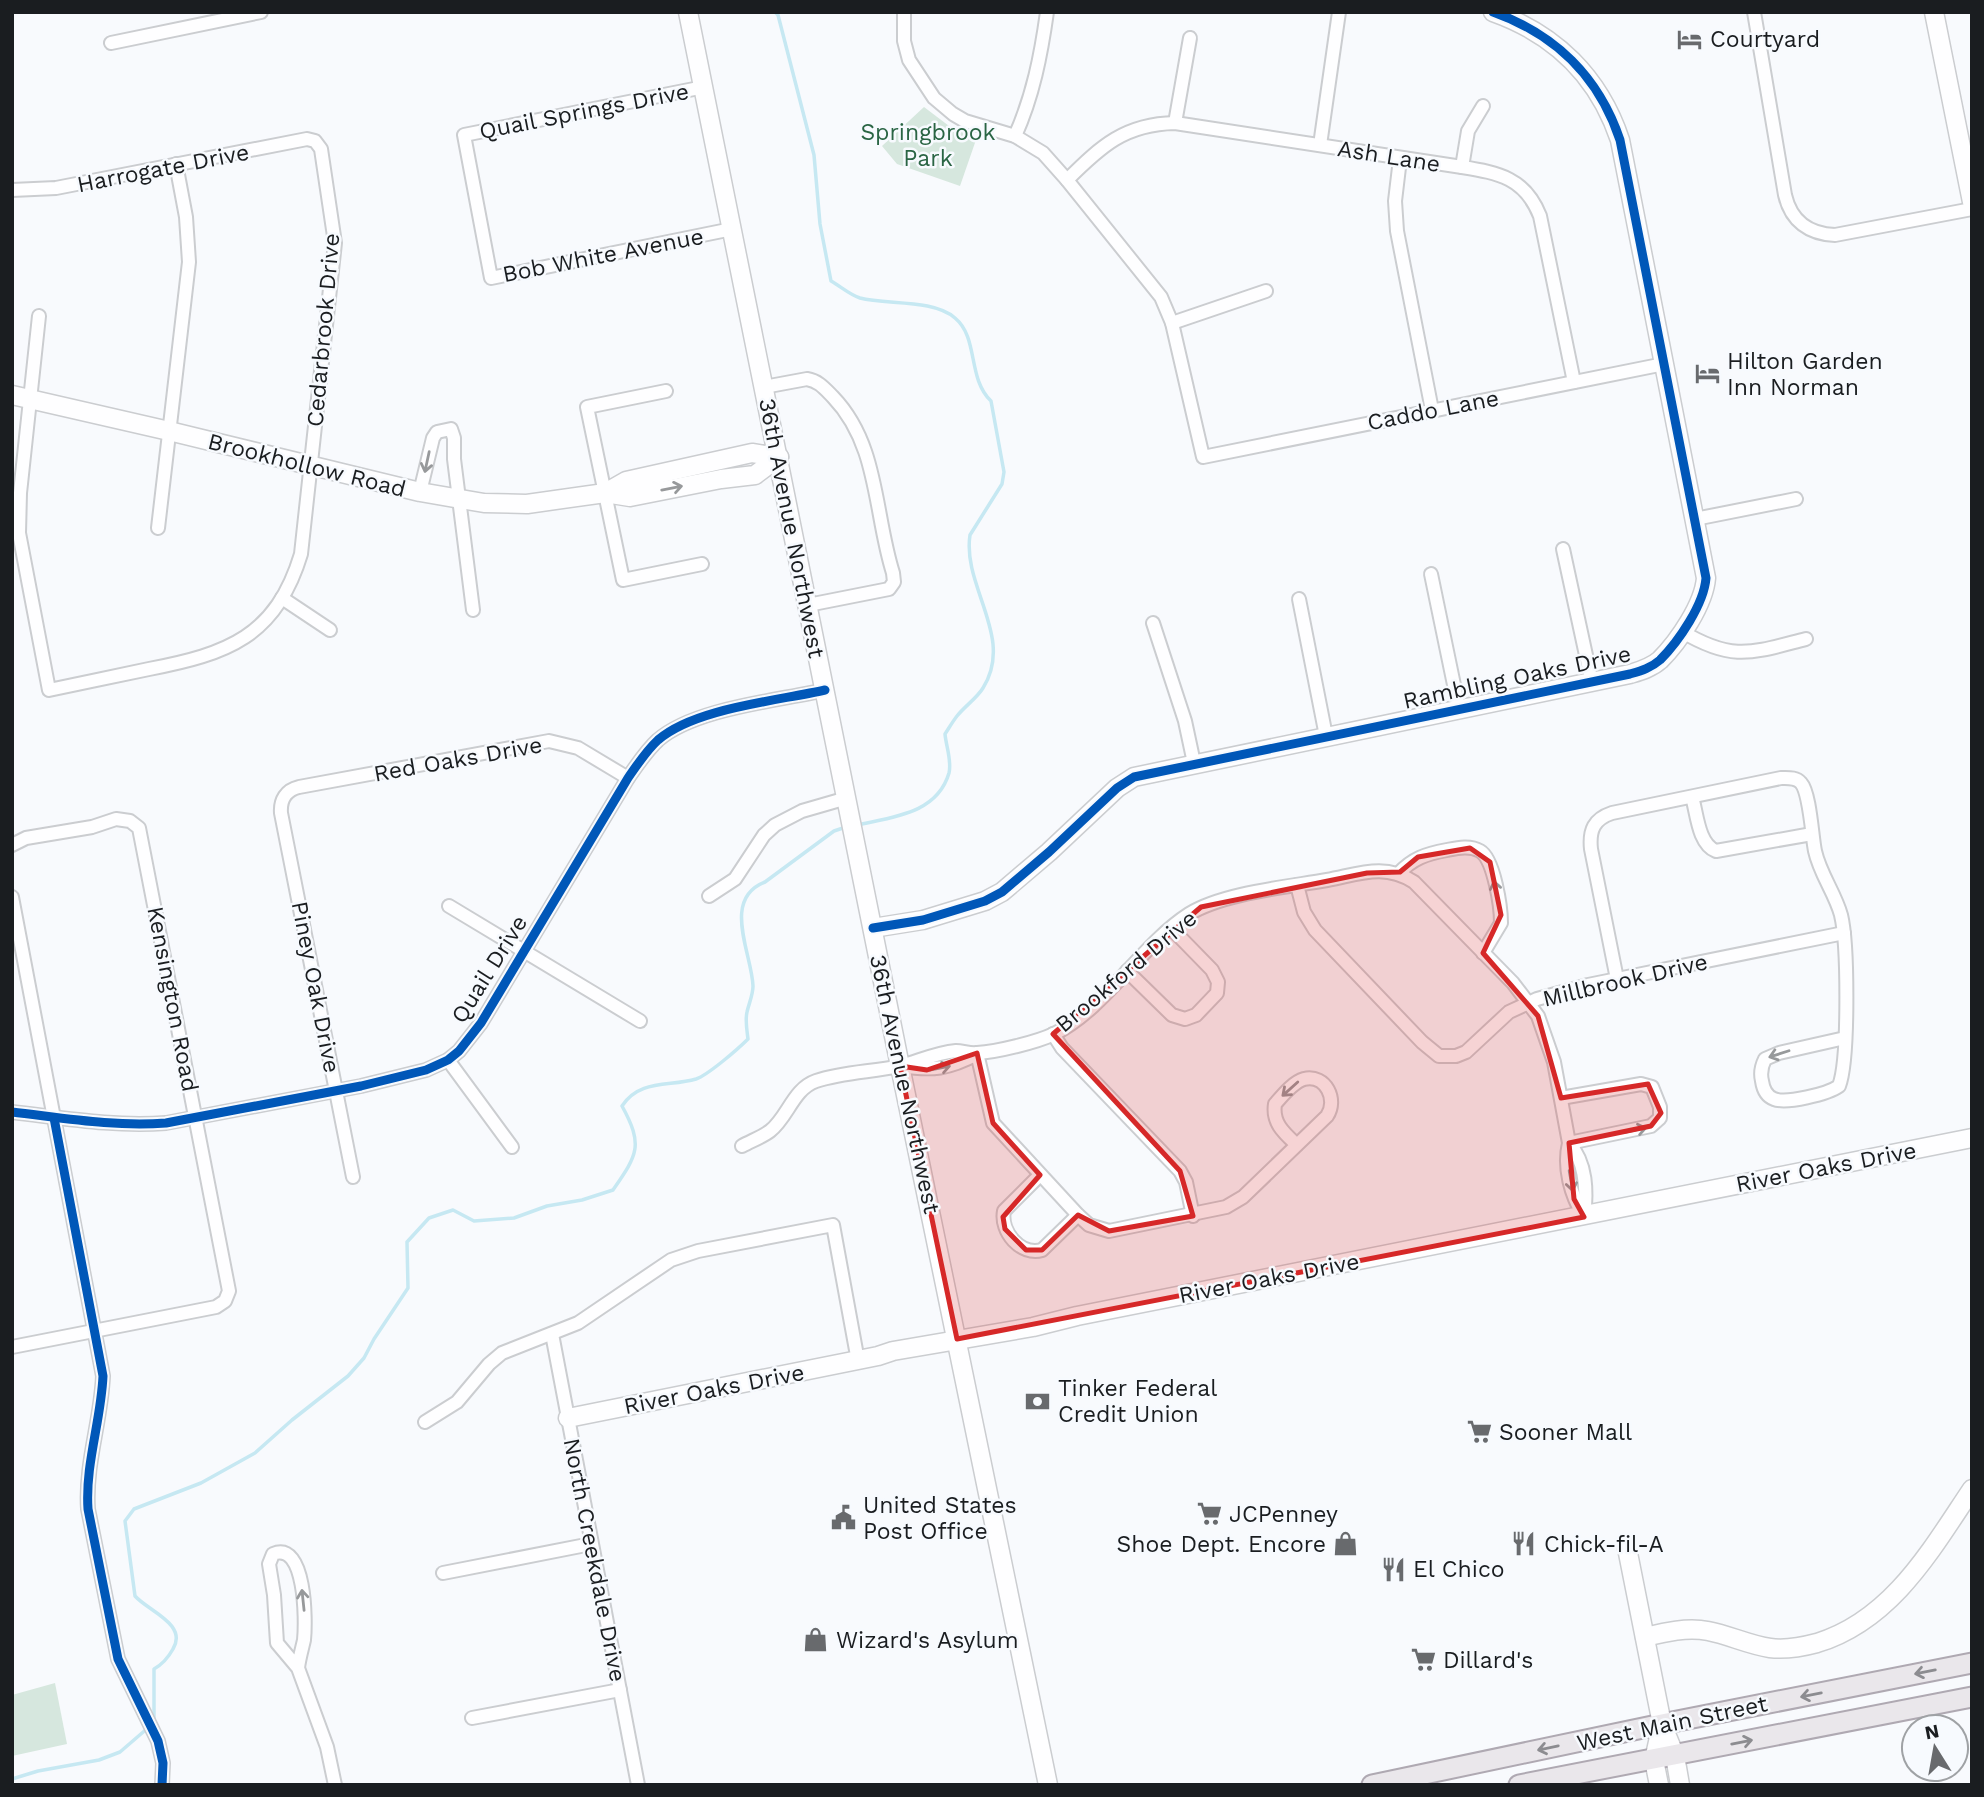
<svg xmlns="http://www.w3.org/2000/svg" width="1984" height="1797" viewBox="0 0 1984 1797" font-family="'Work Sans',sans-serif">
<rect width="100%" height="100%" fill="#f8fafd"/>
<g fill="#d6e7de">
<path d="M924,107L953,129L977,137L960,186L897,164L882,146Z"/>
<path d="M55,1683L67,1744L12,1756V1695Z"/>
</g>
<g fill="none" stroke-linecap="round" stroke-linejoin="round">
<g stroke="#c6e8f2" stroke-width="3.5">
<path d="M775,12L778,15L814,155L820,224L831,281C840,286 850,295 860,298C887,305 933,299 955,318C979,338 967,378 991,401L1004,472L1002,484L970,535C962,587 1015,637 983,688C977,698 965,706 957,716C953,721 949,728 945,734C946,746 952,761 949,773C937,814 892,817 857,825"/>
<path d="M154,1722V1669C163,1664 168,1658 173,1649C188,1624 148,1611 135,1596L125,1521L134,1509L201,1483L255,1453L292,1420L348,1376L364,1358L374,1339L408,1288L407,1242L429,1218L453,1210L474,1221L514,1218L547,1206L582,1200L613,1190C637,1155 644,1146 622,1106C640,1079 669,1087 696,1079C708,1075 738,1049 748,1039C747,1031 745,1020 747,1012C749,1003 753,995 753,986C752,954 721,899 765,882L834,831L846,827"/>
<path d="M12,1779L38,1771L99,1760L120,1752L149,1727"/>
</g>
<defs>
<g id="street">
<path d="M904,12V41L909,60L934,98L953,114L965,121L1015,136L1043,153L1067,180L1161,297L1172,323L1203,457L1664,364"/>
<path d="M1754,12L1785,195C1791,221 1809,234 1835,235L1972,209"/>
<path d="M111,43L261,12"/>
<path d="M704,87L464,135L491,278L732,229"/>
<path d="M1175,123L1190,38"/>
<path d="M1015,136C1033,96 1041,55 1047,12"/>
<path d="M1320,145L1339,12"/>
<path d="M1400,159L1395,201L1397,231L1432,410"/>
<path d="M1462,167L1468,131L1483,106"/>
<path d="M1067,180C1101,146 1125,124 1175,123L1462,167C1499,173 1525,178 1540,216L1574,382"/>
<path d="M12,190L56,188L307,139L315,141L321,149L335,243L301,554C276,637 227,654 149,669C116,676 82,683 49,690L19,533L20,493L39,316"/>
<path d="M1172,323L1266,291"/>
<path d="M764,387L807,379C819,381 825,389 833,397C879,445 874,513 893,573L894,582L889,589L808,605"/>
<path d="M666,391L587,407L623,580L702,564"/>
<path d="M420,492L433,438L437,432L451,429L454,438V459L473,610"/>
<path d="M1695,519L1796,499"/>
<path d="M158,528L189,262L186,217L176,164"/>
<path d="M1563,549L1592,683"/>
<path d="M1431,574L1459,709"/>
<path d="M282,598L330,630"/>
<path d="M1299,599L1326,736"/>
<path d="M1153,623L1185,721L1194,763"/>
<path d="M1681,631C1733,662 1751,653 1806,639"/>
<path d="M1692,797C1697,813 1698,844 1716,851L1812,834"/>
<path d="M12,845L26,838L92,827L116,819L130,821L139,828L229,1291L225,1301L216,1307L12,1347"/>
<path d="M1398,874C1413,858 1426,854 1447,850C1457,848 1470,845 1480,851C1494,859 1501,907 1501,923L1483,953"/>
<path d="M1297,885L1304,912L1315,930L1422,1042L1439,1056H1456L1466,1052L1509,1012L1537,999L1588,985L1844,933"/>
<path d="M709,896L735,879L764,835L775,825L802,811L847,798"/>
<path d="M12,897L103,1376C101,1421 85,1464 88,1509L118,1659L158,1741L163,1763L162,1785"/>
<path d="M449,906L640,1021"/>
<path d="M1127,971L1172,1015L1185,1019L1196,1015L1217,993L1218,982L1212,970L1171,928"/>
<path d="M1617,979L1591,849C1589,830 1594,819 1612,813L1781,778C1788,778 1796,777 1801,783C1810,793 1812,837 1815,851C1820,874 1835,893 1841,915C1848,944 1849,1060 1839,1086C1828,1094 1786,1104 1774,1099C1766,1096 1763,1088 1762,1081C1760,1073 1761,1067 1765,1059L1779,1053L1845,1038"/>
<path d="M1053,1034L1062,1048L1180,1171L1186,1182L1193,1216"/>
<path d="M977,1053L993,1123L1078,1215L1089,1225L1109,1231L1226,1207L1243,1197L1327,1116C1338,1100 1326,1074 1304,1079C1293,1082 1282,1096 1275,1104C1272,1123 1284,1133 1297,1145"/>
<path d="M448,1060L512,1147"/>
<path d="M901,1066C932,1071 949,1069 977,1054"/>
<path d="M1561,1098L1641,1084L1652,1087L1660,1107V1118L1651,1126L1569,1143"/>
<path d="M12,1112C64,1118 114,1127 166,1123L361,1086L426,1070L448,1060L459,1051L481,1023L628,778C637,765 646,751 658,740C695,708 777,701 825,690"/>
<path d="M1569,1143C1587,1163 1587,1192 1584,1217"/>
<path d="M742,1146C751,1141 762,1137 770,1131C788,1117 793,1089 816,1081C843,1072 872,1072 900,1066C919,1061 936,1053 956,1051C963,1051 970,1054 977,1053C997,1052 1037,1042 1054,1034C1105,1009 1141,945 1189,914C1223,893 1287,887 1327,880C1360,874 1384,863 1414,882L1513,983L1538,1016L1554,1062L1569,1143C1563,1168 1571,1195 1584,1217"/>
<path d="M1040,1175L1004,1211C1000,1232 1021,1256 1042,1250L1078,1215"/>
<path d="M353,1177L281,813C280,800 286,790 299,787L549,741L578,748L628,778"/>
<path d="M552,1334L638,1785"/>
<path d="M425,1422L457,1402L489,1364L502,1353L578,1323L671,1260L698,1251L833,1225L858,1361"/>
<path d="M443,1573L591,1544"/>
<path d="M298,1668C299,1659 302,1649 304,1640C306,1621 306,1540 273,1554L269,1564L274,1595L277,1643L298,1668L327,1747L335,1785"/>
<path d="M472,1718L620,1690"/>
</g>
<g id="secondary">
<path d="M688,12L900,1066L1048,1785"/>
<path d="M1934,12L1972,202"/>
<path d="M12,395L169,431L420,492L484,503L527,504L605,493L630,497L721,479L755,475L779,457"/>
<path d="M605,493L626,481L752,453L779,457"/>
<path d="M873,928L923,920L985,901L1002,892L1049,852L1117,788L1134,777L1630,674C1640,671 1651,668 1660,660C1679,641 1704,604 1706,578L1620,140C1599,77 1555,34 1493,12"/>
<path d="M568,1418L878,1356L893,1351L1033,1327L1077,1316L1972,1138"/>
<path d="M1627,1548L1662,1724L1675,1756L1680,1785"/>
<path d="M1645,1637C1666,1632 1687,1627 1708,1631C1729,1635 1749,1645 1770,1648C1785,1650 1802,1647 1817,1643C1892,1620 1931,1550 1972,1489"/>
<path d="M1659,1785L1654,1760L1662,1724"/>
</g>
<g id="primary">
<path d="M1372,1785L1662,1724L1972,1663"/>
<path d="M1519,1785L1972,1697"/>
</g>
</defs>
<use href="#street" stroke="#cbcdd0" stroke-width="16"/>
<use href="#secondary" stroke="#cbcdd0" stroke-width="21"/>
<use href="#primary" stroke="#afa9b2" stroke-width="23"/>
<use href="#street" stroke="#fefeff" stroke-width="12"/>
<use href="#secondary" stroke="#fefeff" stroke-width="18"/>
<use href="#primary" stroke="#eae7eb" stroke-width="19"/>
<defs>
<g id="cycleway">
<path d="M873,928L923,920L985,901L1002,892L1049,852L1117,788L1134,777L1630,674C1640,671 1651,668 1660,660C1679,641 1704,604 1706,578L1620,140C1599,77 1555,34 1493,12"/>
<path d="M12,1112C64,1118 114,1127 166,1123L361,1086L426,1070L448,1060L459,1051L481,1023L628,778C637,765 646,751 658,740C695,708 777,701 825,690"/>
<path d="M54,1118L103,1376C101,1421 85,1464 88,1509L118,1659L158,1741L163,1763L162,1785"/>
</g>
</defs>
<use href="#cycleway" stroke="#f7fafe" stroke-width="13"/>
<use href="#cycleway" stroke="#0057b8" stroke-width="9"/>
</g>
<defs><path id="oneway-shaft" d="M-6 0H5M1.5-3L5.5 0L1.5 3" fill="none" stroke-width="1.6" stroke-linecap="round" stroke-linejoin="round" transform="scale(1.75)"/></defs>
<g stroke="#97999b">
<use href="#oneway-shaft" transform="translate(427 462) rotate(102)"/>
<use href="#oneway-shaft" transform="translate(672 488) rotate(-11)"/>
<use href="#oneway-shaft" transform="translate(1496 891) rotate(-102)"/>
<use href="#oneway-shaft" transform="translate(1779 1054) rotate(162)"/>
<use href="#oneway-shaft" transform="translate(940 1068) rotate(-11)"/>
<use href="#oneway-shaft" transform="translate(1290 1089) rotate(138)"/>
<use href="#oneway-shaft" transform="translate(1636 1130) rotate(-12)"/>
<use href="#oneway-shaft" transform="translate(1571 1181) rotate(80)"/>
<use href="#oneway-shaft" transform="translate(303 1600) rotate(-96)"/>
</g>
<g stroke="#8c8c90">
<use href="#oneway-shaft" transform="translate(1925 1672) rotate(169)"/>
<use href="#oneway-shaft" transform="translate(1811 1695) rotate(169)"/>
<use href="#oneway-shaft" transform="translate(1742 1742) rotate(-11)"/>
<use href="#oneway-shaft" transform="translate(1548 1748) rotate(168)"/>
</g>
<path fill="#d62828" fill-opacity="0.2" stroke="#d62828" stroke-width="5" stroke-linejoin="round" d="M1470,848L1490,862L1501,915L1483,953L1538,1016L1561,1098L1648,1084L1661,1113L1651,1126L1569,1143L1574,1199L1584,1217L957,1339L900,1066L927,1070L977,1053L993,1123L1040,1175L1003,1217L1005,1229L1026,1250H1042L1078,1215L1109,1231L1193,1216L1180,1171L1053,1034L1201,907L1367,873L1400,872L1418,857Z"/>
<defs>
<symbol id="hotel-bare" viewBox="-9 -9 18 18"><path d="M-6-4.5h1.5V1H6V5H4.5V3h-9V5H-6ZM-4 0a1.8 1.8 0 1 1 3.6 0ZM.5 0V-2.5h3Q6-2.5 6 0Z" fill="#686a6d" stroke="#f7fafe" stroke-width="2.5" paint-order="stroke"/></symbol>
<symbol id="bank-bare" viewBox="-9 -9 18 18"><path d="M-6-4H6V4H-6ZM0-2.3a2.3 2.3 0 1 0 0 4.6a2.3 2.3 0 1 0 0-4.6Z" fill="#686a6d" stroke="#f7fafe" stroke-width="2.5" paint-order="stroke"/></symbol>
<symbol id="supermarket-bare" viewBox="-9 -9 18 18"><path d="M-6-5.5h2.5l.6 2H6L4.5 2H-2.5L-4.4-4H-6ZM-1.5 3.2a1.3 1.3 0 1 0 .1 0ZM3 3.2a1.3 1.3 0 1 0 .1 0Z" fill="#686a6d" stroke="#f7fafe" stroke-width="2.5" paint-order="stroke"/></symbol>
<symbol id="civic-bare" viewBox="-9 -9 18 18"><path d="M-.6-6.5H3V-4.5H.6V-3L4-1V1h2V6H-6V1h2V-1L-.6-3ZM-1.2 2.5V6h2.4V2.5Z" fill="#686a6d" stroke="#f7fafe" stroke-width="2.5" paint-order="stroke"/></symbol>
<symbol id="shop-bare" viewBox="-9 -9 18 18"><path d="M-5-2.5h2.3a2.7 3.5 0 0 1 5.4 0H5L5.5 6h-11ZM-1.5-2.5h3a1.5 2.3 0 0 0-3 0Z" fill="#686a6d" stroke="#f7fafe" stroke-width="2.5" paint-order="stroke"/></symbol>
<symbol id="restaurant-bare" viewBox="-9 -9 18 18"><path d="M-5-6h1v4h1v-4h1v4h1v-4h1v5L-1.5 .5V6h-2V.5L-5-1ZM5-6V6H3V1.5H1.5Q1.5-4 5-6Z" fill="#686a6d" stroke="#f7fafe" stroke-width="2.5" paint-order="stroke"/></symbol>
</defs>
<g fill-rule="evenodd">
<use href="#hotel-bare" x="1672" y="22" width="35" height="35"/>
<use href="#hotel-bare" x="1690" y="356" width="35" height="35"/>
<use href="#bank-bare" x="1020" y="1384" width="35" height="35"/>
<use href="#supermarket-bare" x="1462" y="1414" width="35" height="35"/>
<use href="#supermarket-bare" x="1192" y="1496" width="35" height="35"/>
<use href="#civic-bare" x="826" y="1500" width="35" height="35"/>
<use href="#shop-bare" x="1328" y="1526" width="35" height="35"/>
<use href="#restaurant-bare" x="1506" y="1526" width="35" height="35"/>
<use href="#restaurant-bare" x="1376" y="1552" width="35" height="35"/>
<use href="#shop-bare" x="798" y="1622" width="35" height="35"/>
<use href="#supermarket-bare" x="1406" y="1642" width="35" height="35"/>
</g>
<g text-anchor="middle" stroke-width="5" stroke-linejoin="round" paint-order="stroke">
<g font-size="23" fill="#1a1d20" stroke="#f7fafe" text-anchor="start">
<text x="1710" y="47">Courtyard</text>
<text x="1727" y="369">Hilton Garden<tspan x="1727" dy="26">Inn Norman</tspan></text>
<text x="1058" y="1396">Tinker Federal<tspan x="1058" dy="26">Credit Union</tspan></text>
<text x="1499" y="1440">Sooner Mall</text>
<text x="863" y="1513">United States<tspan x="863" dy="26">Post Office</tspan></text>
<text x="1229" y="1522">JCPenney</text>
<text x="1326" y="1552" text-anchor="end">Shoe Dept. Encore</text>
<text x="1544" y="1552">Chick-fil-A</text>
<text x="1413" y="1577">El Chico</text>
<text x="836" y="1648">Wizard's Asylum</text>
<text x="1443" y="1668">Dillard's</text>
</g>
<g font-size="23" fill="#1a1d20" stroke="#f7fafe">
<text transform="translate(584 111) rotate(-11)" y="8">Quail Springs Drive</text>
<text transform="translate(1389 156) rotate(9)" y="8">Ash Lane</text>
<text transform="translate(163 168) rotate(-11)" y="8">Harrogate Drive</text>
<text transform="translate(603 255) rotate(-11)" y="8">Bob White Avenue</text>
<text transform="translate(323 330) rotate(-85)" y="8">Cedarbrook Drive</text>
<text transform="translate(1433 410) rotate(-11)" y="8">Caddo Lane</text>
<text transform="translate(307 465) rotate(14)" y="8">Brookhollow Road</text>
<text transform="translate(792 528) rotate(79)" y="8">36th Avenue Northwest</text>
<text transform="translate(1517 677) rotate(-12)" y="8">Rambling Oaks Drive</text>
<text transform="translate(458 759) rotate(-10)" y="8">Red Oaks Drive</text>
<text transform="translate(489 969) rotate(-58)" y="8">Quail Drive</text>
<text transform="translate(1126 971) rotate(-40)" y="8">Brookford Drive</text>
<text transform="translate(1625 980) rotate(-13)" y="8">Millbrook Drive</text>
<text transform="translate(316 987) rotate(79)" y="8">Piney Oak Drive</text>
<text transform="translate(173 999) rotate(79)" y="8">Kensington Road</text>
<text transform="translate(905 1084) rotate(78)" y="8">36th Avenue Northwest</text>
<text transform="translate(1826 1167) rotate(-11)" y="8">River Oaks Drive</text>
<text transform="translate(1269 1278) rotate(-11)" y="8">River Oaks Drive</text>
<text transform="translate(714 1389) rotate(-11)" y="8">River Oaks Drive</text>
<text transform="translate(595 1560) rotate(79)" y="8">North Creekdale Drive</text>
<text transform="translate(1672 1723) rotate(-12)" y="8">West Main Street</text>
</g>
<g font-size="23" fill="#2a6544" stroke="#f7fafe">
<text x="928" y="140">Springbrook<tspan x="928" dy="26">Park</tspan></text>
</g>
</g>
<rect width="1984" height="1797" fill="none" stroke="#1a1d20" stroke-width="28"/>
<g transform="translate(1935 1748) rotate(349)"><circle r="33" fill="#f7fafe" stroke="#9fa2a5" stroke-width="2"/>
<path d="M0-5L12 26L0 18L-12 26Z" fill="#686a6d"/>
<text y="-10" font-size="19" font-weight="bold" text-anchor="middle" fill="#1a1d20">N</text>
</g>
</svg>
